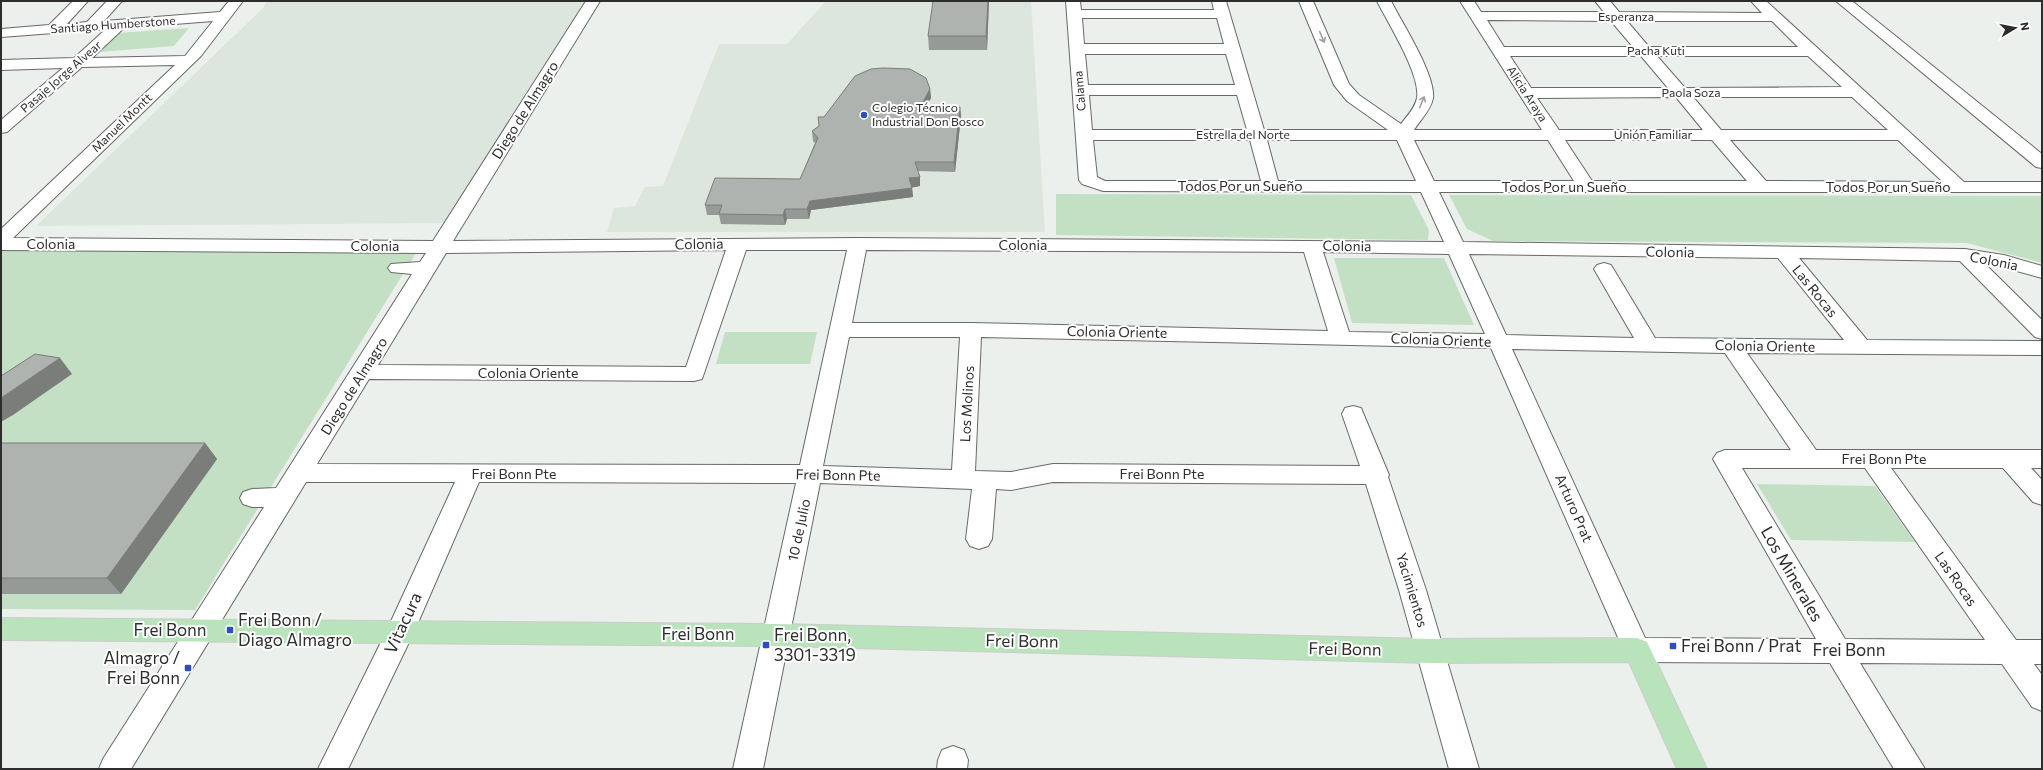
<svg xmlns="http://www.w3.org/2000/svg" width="2043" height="770" viewBox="0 0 2043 770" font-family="Commissioner,sans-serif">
<rect width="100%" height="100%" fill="#ecf0ec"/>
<g fill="#dce6dc">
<path d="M267,1H587L450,223L36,226L263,8Z"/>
<path d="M826,1H1031L1045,232H607L614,208L635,206L645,187L663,186L719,44H787Z"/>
</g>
<g fill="#c4e0c4">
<path d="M189,28L174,46L100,52L117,33Z"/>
<path d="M1056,194L1411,195L1429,230L1428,240L1056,235Z"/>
<path d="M1449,195L2042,196V263L1967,243L1493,241L1467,229Z"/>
<path d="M1,248L416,253L195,610L1,609Z"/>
<path d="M1334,258H1444L1474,325L1352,323Z"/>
<path d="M725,332H817L810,364H716Z"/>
<path d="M1757,484L1875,486L1915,542L1791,540Z"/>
</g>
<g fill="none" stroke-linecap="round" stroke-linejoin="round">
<defs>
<g id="minor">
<path d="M73,1H88L67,24L87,22L107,1H122L104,21L220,12L229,1H243L201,56L13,238L433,241L586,1H600L453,241L858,238L1444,242L1421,192L1103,191L1082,184L1079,180L1066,1H1080L1081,10H1214L1212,1H1226L1264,130H1388L1347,101L1334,85L1299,1H1313L1349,84L1359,95L1401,124C1407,116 1415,108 1417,98C1421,75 1388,23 1377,1H1391C1402,23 1436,75 1433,98C1431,110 1420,120 1414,130H1542L1460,1H1474L1481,12H1604L1595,1H1610L1619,12L1762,13L1751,1H1766L1964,182H2042V192H1439L1463,242L1965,249L2004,255L2042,266V278L2002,267L1985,264L2042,320V339L2035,337L1960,261L1799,258L1867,340L2042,341V355L1747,353L1816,450H2042V468H2031L2042,480V505L2033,502L2003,468H1891L2016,640H2042V664H2034L2042,675V711L2032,707L2002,664L1860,663L1925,769H1894L1830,663L1637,662L1627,658L1491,348L981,337L975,471L1011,472L1053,464L1360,466L1342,414L1345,408L1353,406L1361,408L1389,475L1388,477L1426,590L1479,769H1449L1399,590L1366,484L1053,482L1011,490L996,489L992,539L988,546L979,549L970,546L966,539L972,489L820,483L763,769H733L796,483L479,482L414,632L348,769H318L387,630L455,482H306L131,769H99L103,759L264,507H252L243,504L240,498L243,492L252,489L276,488L412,274L391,272L388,268L391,264L420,262L426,253L1,250V229L175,65L82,67L7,132L1,133V120L63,68L1,70V60L74,58L106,29L1,37V29L49,25ZM1082,18H1217L1224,44H1084ZM1487,20L1611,21L1633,47H1504ZM213,21L185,56L92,58L124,28ZM1627,21H1772L1798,47H1649ZM1085,54H1226L1235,85H1088ZM1510,56H1641L1668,88H1531ZM1657,56H1808L1842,87L1685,88ZM1089,95H1237L1247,130H1092ZM1676,97L1703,130H1559L1537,98ZM1693,97H1852L1888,130H1721ZM1093,140H1250L1261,181H1105L1097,177ZM1267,140H1397L1416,181H1278ZM1414,140H1548L1574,181H1434ZM1565,140H1712L1747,181H1592ZM1730,140H1898L1943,182L1766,181ZM726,250L686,367L378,365L446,253ZM746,250H847L800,465L317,464L369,379L694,381L702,379ZM866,250L1304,252L1328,331L971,323H852ZM1323,252L1449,254L1485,334L1349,332ZM1469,254L1778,258L1844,340L1655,338L1611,265L1604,263L1597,265L1594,269L1634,338L1506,335ZM849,337H960L952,470L823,466ZM1512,349L1725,353L1791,450H1725L1717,453L1713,459L1816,639L1645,638ZM1742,468H1865L1985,640L1845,639Z"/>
<path d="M1836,1H1852L2042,154V168L2036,167Z"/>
<path d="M953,746L964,750L968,760L967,769H937L938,760L942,750Z"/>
</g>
<path id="major" d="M1,618L776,624L1431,639L1637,638L1647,642L1707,769H1677L1629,662L1431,663L776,646L1,640Z"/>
</defs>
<use href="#minor" stroke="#676a67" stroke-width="2"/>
<use href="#major" stroke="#cccdcc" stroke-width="2"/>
<use href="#minor" fill="#fff" fill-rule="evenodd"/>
<use href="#major" fill="#b8e3bb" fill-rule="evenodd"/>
</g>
<g fill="#969a96">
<path d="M989,1L987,50H929L928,36Z"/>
<path d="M930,89L931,98L926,106L960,107L961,116L955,172L918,171L920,177V186L912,187L913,197L811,210L809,219H787L785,225L721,224L719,215H707L705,205L800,179L815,143L813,141L812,131L819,126L824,117Z"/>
<path d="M1,443H205L217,459L121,594H1Z"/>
</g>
<g fill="#7a7d7a">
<path d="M988,1H989L987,50L986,36Z"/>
<path d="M930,89L931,98L921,116V106Z"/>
<path d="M960,107L961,116L955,172L954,162Z"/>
<path d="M920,177V186L910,188L909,178Z"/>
<path d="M912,188L913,197L811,210L809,219L807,209L810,201Z"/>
<path d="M785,209L787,219L785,225L783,215Z"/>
<path d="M60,358L72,374L13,415L1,422V398Z"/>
<path d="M205,443L217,459L121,594L107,578Z"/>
</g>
<g fill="#afb3af" stroke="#7a7d7a">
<path d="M933,1H988L986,36H928Z"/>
<path d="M883,68L910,69L926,78L930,89L921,106L960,107L954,162H915L920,177L909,178L912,188L810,201L807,209H785L783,215L719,214L722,205H705L715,178L800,179L818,138L812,131L819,126L818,117H824L855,76L871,69Z"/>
<path d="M35,354L60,358L1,398V376Z"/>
<path d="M1,443H205L107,578H1Z"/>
</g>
<defs><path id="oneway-shaft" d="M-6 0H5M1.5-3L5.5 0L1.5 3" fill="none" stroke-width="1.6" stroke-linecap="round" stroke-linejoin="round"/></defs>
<g stroke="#a0a0a0">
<use href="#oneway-shaft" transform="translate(1322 37) rotate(67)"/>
<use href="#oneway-shaft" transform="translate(1422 102) rotate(-67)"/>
</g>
<g fill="#2f4ebe" stroke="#fff" stroke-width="1.5">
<circle cx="864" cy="115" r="4"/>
<rect x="226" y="626" width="8" height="8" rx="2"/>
<rect x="762" y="641" width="8" height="8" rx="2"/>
<rect x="1669" y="642" width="8" height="8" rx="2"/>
<rect x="184" y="664" width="8" height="8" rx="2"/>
</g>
<g text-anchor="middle" stroke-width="4" stroke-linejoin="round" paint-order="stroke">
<g font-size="12" fill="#2c2d2c" stroke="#fff">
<text x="1626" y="21">Esperanza</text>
<text transform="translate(113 25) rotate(-4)" y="4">Santiago Humberstone</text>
<text x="1656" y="55">Pacha Kuti</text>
<text transform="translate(61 77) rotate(-41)" y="4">Pasaje Jorge Alvear</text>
<text transform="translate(1080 91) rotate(-95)" y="4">Calama</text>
<text x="1691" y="97">Paola Soza</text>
<text transform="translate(1527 94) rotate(57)" y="4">Alicia Araya</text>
<text transform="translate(122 123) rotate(-44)" y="4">Manuel Montt</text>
<text x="1243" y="139">Estrella del Norte</text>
<text x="1653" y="139">Unión Familiar</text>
</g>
<g font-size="12" fill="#2c2d2c" stroke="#fff" text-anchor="start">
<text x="872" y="112">Colegio Técnico<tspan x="872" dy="14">Industrial Don Bosco</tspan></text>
</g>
<g font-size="14" fill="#2c2d2c" stroke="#fff">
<text transform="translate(525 110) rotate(-58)" y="5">Diego de Almagro</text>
<text x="1240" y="191">Todos Por un Sueño</text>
<text x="1564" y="192">Todos Por un Sueño</text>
<text x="1888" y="192">Todos Por un Sueño</text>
<text x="51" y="249">Colonia</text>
<text transform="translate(699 244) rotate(-1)" y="5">Colonia</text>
<text x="1023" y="250">Colonia</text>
<text x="375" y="251">Colonia</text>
<text transform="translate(1347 246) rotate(1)" y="5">Colonia</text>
<text transform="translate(1670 252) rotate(1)" y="5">Colonia</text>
<text transform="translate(1994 261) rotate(11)" y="5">Colonia</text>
<text transform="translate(1815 291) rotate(51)" y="5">Las Rocas</text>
<text transform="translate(1117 332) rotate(1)" y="5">Colonia Oriente</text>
<text transform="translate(1441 340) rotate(2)" y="5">Colonia Oriente</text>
<text transform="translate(1765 346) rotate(1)" y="5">Colonia Oriente</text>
<text x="528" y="378">Colonia Oriente</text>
<text transform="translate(354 386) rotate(-58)" y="5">Diego de Almagro</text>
<text transform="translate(967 404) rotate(-87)" y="5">Los Molinos</text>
<text x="1884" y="464">Frei Bonn Pte</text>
<text x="514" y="479">Frei Bonn Pte</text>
<text x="1162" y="479">Frei Bonn Pte</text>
<text transform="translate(838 475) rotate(1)" y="5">Frei Bonn Pte</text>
<text transform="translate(1574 508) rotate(66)" y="5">Arturo Prat</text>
<text transform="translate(799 530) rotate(-78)" y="5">10 de Julio</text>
<text transform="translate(1956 579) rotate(55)" y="5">Las Rocas</text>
<text transform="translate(1412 590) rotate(73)" y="5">Yacimientos</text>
</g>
<g font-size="17" fill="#2c2d2c" stroke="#fff">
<text transform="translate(1792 574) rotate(60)" y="6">Los Minerales</text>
<text transform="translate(403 623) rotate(-65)" y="6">Vitacura</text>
<text x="170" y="636">Frei Bonn</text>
<text x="698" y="640">Frei Bonn</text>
<text transform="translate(1022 641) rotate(1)" y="6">Frei Bonn</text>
<text transform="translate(1345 649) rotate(1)" y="6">Frei Bonn</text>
<text x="1849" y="656">Frei Bonn</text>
</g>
<g font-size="17" fill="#2c2d2c" stroke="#fff" text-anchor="start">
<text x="238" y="626">Frei Bonn /<tspan x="238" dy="20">Diago Almagro</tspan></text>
<text x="774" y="641">Frei Bonn,<tspan x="774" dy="20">3301-3319</tspan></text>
<text x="1681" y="652">Frei Bonn / Prat</text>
<text x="180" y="664" text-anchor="end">Almagro /<tspan x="180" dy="20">Frei Bonn</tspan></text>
</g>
</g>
<rect width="2043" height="770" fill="none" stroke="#2c2d2c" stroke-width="4"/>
<g transform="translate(2015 28) rotate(80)" stroke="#ffffff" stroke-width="3" paint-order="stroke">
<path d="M0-3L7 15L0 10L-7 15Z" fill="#2c2d2c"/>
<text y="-6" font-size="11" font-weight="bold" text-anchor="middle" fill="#2c2d2c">N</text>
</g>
</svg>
